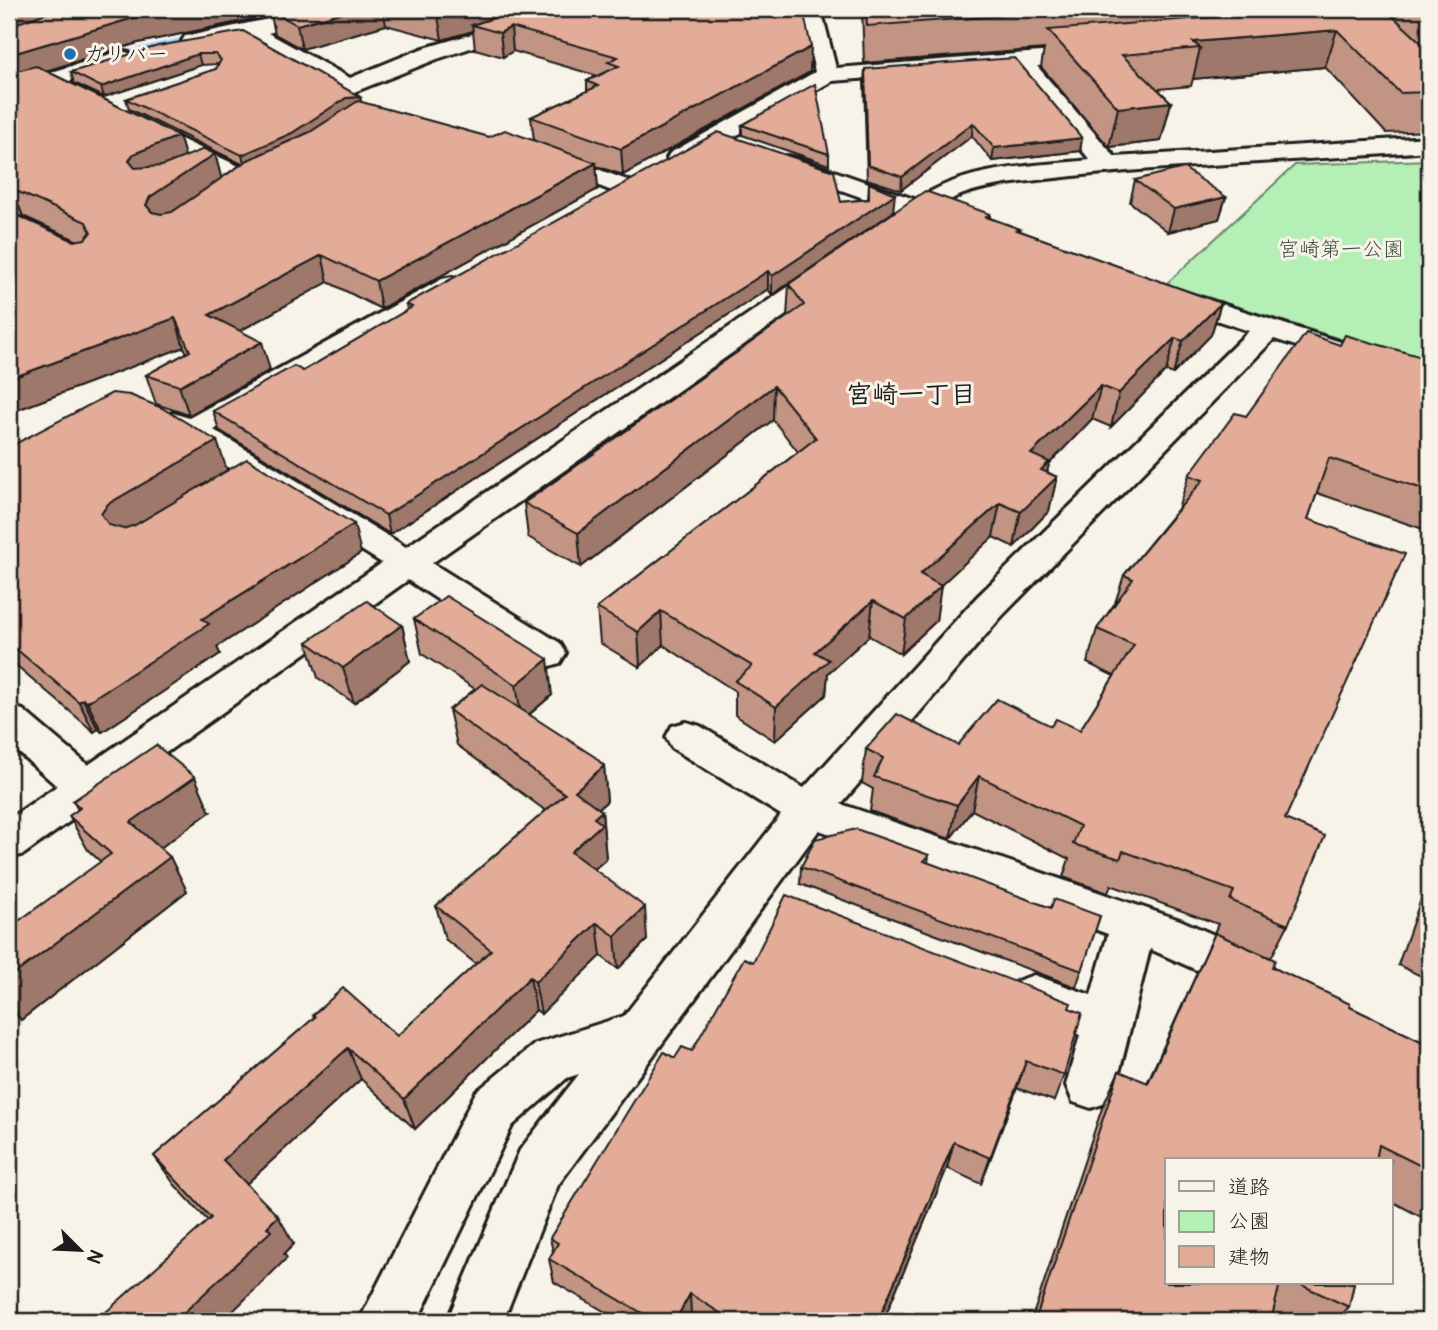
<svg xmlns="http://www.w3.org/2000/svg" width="1438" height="1330" viewBox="0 0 1438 1330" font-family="Pangolin,'Klee One',sans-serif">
<rect width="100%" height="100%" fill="#f7f3e8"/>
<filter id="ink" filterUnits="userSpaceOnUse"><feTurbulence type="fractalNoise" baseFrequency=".0143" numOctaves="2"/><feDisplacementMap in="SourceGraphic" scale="14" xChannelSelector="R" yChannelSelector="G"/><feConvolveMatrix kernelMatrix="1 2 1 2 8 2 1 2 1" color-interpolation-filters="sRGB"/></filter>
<g filter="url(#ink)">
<path fill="#b4f0b5" stroke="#688668" stroke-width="2" d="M1429,160V367L1166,284L1295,165Z"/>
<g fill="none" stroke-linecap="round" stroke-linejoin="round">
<path fill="#a0d4fe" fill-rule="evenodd" d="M309,9H392L385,19L137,76L9,118V86L105,55Z"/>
<defs>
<g id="minor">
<path d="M315,9H349L346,13L268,33L350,78L421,49L496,27L534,9H560L557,13L510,35L437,59L349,94L246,38L193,47L185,46L182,41L185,36L193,35Z"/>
<path d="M801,9H821L836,68L1093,48L1101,50L1104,55L1101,60L1093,62L1037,66L1115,157L1429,137V151C1288,162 1146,165 1006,184C988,187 966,191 950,200C930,211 911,238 887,232L883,226L900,211L779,168L776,163L779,158L788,156L797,158L917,200C966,166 1033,166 1090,160L1015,67L832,81L688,163L679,165L670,163L667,158L670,153L815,72Z"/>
<path d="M121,51L129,53L132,58L129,63L9,99V85Z"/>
<path d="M136,118L245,169L271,157L280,155L289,157L292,162L289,167C272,175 254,189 236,184L128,130L124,125L128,120Z"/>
<path d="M549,151L635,183L639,188L635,193L626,196L617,193L540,163L537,158L540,153Z"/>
<path d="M832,262L842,264L846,270L842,276L432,563L560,643L566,653L560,663L547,667L534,663L408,580L24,854L9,859V819L57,786L9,744V706L23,710L88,765L382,563L180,437L162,430L157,423L162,416L173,413L189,418L442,279L452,277L462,279L466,285L462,291L214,430L406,547L822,264Z"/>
<path d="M1168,287L1429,370V389L1274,339L1002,616L841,804L1180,920L1269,959L1275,974L1269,989L1252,995L1150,949L1116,1085L1109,1102L1091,1108L1073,1102L1066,1085L1080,1035L1017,1011L1010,996L1017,981L1034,975L1091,995L1108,934L819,830L558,1185L503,1321H447L520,1150L579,1074L567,1078L512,1126L417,1321H359L476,1092L535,1044L624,1016L781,815L672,748L666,737L672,726L686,722L700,726L804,788L976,598L1249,331L1158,301L1154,295L1158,289Z"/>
</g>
</defs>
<use href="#minor" stroke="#1c1c1c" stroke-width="6"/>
<use href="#minor" fill="#f7f3e8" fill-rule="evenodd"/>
</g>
<g fill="#c29483" stroke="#1c1c1c" stroke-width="2" fill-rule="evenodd">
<path d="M9,9H803L810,72L623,175L596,166L598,189L381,309L328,282L240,331L270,370L189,415L156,404L146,375L187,353L184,347L9,413ZM271,15L275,34L302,49L386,25L442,40L473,31L475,49L503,57L513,51L598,76L587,81V91L531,117L534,140L489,137L361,102L360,97L243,31L71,72L74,83L104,97L201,65L218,64L216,69L126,99L129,109L242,164L221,178L215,154L185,157L179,136L46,71L138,43ZM19,216H23L76,240L74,241Z"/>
<path d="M862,9H1429V131L1386,133L1325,67L1193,79L1191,86L1158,89L1171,102L1161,141L1109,147L1041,67L1044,49L864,63Z"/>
<path d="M865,69L1082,138L1080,151L992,161L972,136L901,190L867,179L864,81Z"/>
<path d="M742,125L829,154V165L742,135Z"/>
<path d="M1135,180L1226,197L1219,219L1168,232L1130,202Z"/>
<path d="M869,183L893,212L772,295L768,289L390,534L219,430L213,411L303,371L407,310L406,304L841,202L868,199Z"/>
<path d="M990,214V218L1020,229V231L1221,303L1211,335L1173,374L1166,371L1111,427L1092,419L1049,464L1047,472L1057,477L1049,511L1014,547L993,537L940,585L936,621L901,654L869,636L828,673L826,695L775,741L735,715V691L663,645L640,667L600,643L597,608L798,452L773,420L581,567L528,537L524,503L787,317L789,284Z"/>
<path d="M1340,345L1429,359V531L1317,493L1308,519L1285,819L1288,925L1271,958L1214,933L1218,924L1111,885L1108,893L1063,877L1069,859L972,810L950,839L870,811L873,789L862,783L866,749L958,745L1051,726L1080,730L1114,676L1087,663L1097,629L1115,603L1124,575L1178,509L1189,475L1246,416Z"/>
<path d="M9,447L227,470L361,553L217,647L220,654L102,732L98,729L94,732L9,659Z"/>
<path d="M414,619L552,695L529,715L604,766L607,801L598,809L602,811L606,859L594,869L647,940L618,969L601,956L541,1014L536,1010L415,1129L361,1079L246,1184L294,1244L284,1254L287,1258L208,1221L175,1185L154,1156L314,1018L313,1015L397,1036L476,964L445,939L436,906L546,811L457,745L449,710L475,689L422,654Z"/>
<path d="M402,625L410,661L354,703L318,678L307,642Z"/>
<path d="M73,801L210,812L160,848L187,891L21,1020L9,1007V928L101,862L88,850L69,816L78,810Z"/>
<path d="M929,855L928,863L1051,908L1100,916L1076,987L800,884L801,867Z"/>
<path d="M1429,876V980L1398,965Z"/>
<path d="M1215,933L1272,967L1350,1007L1429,1045V1216L1426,1214L1423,1218L1391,1201V1160H1167V1283H1354L1349,1307L1336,1321H1284L1273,1316L1271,1321H1031L1102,1108L1119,1071L1147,1083Z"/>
<path d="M753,962L1069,1008L1064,1075L1054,1101L1017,1088L981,1184L947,1168L883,1321H698L691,1316L688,1321H621L554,1282L549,1259L553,1252L550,1238L675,1058L692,1051Z"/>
</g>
<g fill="#9e786a" stroke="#1c1c1c" stroke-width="2">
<path d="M9,9H81L9,35Z"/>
<path d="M181,9H303L270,10L271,15L138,43L9,82V55L130,19Z"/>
<path d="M354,9H383L386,25L302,49L297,25Z"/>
<path d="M464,9H528L472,25L473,31L442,40L438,16Z"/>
<path d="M511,27L513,51L503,57L500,33Z"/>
<path d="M1337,30L1325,67L1193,79L1200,48L1193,42Z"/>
<path d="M811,47L810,72L623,175L621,149Z"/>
<path d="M198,54L201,65L104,97L101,87Z"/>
<path d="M360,97L362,107L295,144L245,166L242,155L346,98Z"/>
<path d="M1171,102L1161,141L1109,147L1118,108Z"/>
<path d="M973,123L972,136L901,190L902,177Z"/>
<path d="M179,136L187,162L142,180L129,161L133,154Z"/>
<path d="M1082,138L1080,151L992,161L994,148Z"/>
<path d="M215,154L222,180L155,232L146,205L150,197Z"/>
<path d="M596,163L598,189L381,309L376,281Z"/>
<path d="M9,189H12L23,216L9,218Z"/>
<path d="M895,194L893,212L772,295V276Z"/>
<path d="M1226,197L1219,219L1168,232L1174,209Z"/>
<path d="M322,255L328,282L218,343L209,315Z"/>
<path d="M768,271V289L390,534L386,515Z"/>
<path d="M1221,303L1211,335L1173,374L1183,341Z"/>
<path d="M175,318L184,347L9,413V379Z"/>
<path d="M1175,338L1166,371L1111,427L1119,393Z"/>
<path d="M262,342L270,370L189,415L179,386Z"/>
<path d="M774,386L773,420L581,567L578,533Z"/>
<path d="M1101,386L1092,419L1049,464L1043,490L1057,477L1049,511L1014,547L1031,454Z"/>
<path d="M217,441L227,470L113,544L101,514L108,504Z"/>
<path d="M1000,503L993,537L915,609L920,574Z"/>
<path d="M354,524L361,553L217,647L220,654L102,732L87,702L202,619Z"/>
<path d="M941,586L936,621L901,654L906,619Z"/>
<path d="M873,601L869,636L828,673L826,695L775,741L776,707L815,652Z"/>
<path d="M661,611L663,645L640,667L638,632Z"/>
<path d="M402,625L410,661L354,703L343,668Z"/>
<path d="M548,659L552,695L522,720L516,685Z"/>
<path d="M83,699L98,729L94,732L79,702Z"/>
<path d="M604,766L607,801L579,826L575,791Z"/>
<path d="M979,776L972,810L950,839L957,805Z"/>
<path d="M195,777L210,812L149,856L131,822Z"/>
<path d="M602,811L606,859L575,886L571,852L594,818Z"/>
<path d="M170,857L187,891L21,1020L9,1004V978Z"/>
<path d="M645,907L647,940L618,969L615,936Z"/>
<path d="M597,923L601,956L541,1014L535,982Z"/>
<path d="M530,977L536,1010L415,1129L404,1099Z"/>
<path d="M348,1048L361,1079L241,1189L223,1160Z"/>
<path d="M1026,1061L1017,1088L981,1184L990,1158Z"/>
<path d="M954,1142L947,1168L883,1321H878Z"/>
<path d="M278,1216L294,1244L284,1254L287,1258L223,1321H175Z"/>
<path d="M690,1294L691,1316L688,1321H675Z"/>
</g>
<g fill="#e2ac98" stroke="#1c1c1c" stroke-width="2">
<path d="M58,9H181L130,19L9,55V26Z"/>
<path d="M275,9H354L297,25L270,10Z"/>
<path d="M411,9H464L438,16Z"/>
<path d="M519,9H803L811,47L621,149L531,117L598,86L587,81L619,66L608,62L618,57L511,27L500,33L472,25L509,13Z"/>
<path d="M866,9H1090L867,26Z"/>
<path d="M1319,9H1385L1429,50V92L1400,93L1337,30L1193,42L1200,48L1122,55L1171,102L1118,108L1048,30Z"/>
<path d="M1418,9H1429V19Z"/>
<path d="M243,31L360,97L346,98L292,133L242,155L126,99L216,69L221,60L215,54H198L101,87L71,72L158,46Z"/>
<path d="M1015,58L1082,138L994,148L973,123L902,177L868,165L865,69Z"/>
<path d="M36,66L179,136L133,154L129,161L135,168L162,166L204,149L215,154L150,197L146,205L152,212L161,214L172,212L248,160L310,132L358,101L489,137L505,130L596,163L376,281L322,255L209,315L262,342L179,386L146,375L190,351L175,318L9,379V212L74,241L85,239L91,232L86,222L12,189H9V73Z"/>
<path d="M815,84L829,154L742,125Z"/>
<path d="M718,132L834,171L841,202L869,199V183L895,194L772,276L768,271L386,515L213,411L294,366L303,371L412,307L406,304Z"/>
<path d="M1184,168L1226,197L1174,209L1135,180Z"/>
<path d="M925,191L990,214L986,217L1020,229L1017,230L1221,303L1183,341L1175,338L1119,393L1101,386L1031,454L1049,462L1041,470L1057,477L1021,512L1000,503L920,574L941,586L906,619L873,601L815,652L829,660L776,707L735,681L752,666L661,611L638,632L597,608L816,438L774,386L578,533L524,503L804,305L789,284Z"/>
<path d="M1306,333L1340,345L1345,335L1429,359V491L1329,458L1308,519L1405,554L1285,819L1325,836L1288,925L1230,900L1234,891L1123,851L1120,859L1073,844L1080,826L979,776L957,805L874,777L883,758L866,749L897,714L958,745L997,699L1051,726L1056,719L1080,730L1134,645L1097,629L1133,579L1124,575L1203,480L1189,475L1235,413L1246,416Z"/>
<path d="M112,393L130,395L162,408L217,441L108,504L101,514L109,525L123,529L135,525L247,459L354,524L202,619L209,624L87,702L83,699L79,702L9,643V447Z"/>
<path d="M446,596L548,659L516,685L414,619Z"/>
<path d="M367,601L402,625L343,668L307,642Z"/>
<path d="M482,684L595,757L604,766L575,791L602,811L594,818L602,824L571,852L645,907L615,936L597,923L535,982L530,977L404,1099L348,1048L223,1160L278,1216L267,1227L271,1231L175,1321H96L211,1218L154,1156L315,1017L313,1015L343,988L397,1036L491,950L436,906L565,794L449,710Z"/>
<path d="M156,745L195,777L131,822L170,857L9,978V928L111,854L69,816L80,808L73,801Z"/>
<path d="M856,829L929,855L924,861L1051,908L1054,899L1100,916L1082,971L801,867L815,839Z"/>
<path d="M786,895L1071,1003L1069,1008L1082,1013L1064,1075L1026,1061L990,1158L954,1142L878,1321H733L690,1294L675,1321H656L549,1259L558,1243L550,1238L664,1052L675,1058L682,1047L692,1051L744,958L753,962Z"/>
<path d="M1429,906V936L1420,932Z"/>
<path d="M1215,933L1275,960L1272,967L1350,1004V1007L1429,1045V1170L1379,1145L1376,1160H1167V1283H1280L1271,1321H1035L1119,1071L1148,1083Z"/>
<path d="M1297,1283H1354L1349,1307Z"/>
</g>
</g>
<circle fill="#1f6fb2" stroke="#f7f3e8" stroke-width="2.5" cx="70" cy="54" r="7"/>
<g text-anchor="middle" stroke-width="6" stroke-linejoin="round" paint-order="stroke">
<g font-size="21" fill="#1c1c1c" stroke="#f7f3e8" text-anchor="start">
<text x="84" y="61">ガリバー</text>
</g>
<g font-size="21" fill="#425142" stroke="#f7f3e8">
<text x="1341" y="256">宮崎第一公園</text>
</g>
<g font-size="26" font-weight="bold" fill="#1c1c1c" stroke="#f7f3e8">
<text x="911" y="403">宮崎一丁目</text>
</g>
</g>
<rect width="1438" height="1330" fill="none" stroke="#f7f3e8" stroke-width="35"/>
<rect x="18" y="18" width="1403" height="1295" fill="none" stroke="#1c1c1c" stroke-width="2.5" filter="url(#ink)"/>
<rect x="1165" y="1158" width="228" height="126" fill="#f7f3e8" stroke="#9f9d96" stroke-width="2"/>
<rect x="1179" y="1181" width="35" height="10" fill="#f7f3e8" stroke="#9f9d96" stroke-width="2"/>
<text x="1228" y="1194" font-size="21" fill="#1c1c1c">道路</text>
<rect x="1179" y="1211" width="35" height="21" fill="#b4f0b5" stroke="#9f9d96" stroke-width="2"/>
<text x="1228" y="1228" font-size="21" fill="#1c1c1c">公園</text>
<rect x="1179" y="1246" width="35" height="21" fill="#e2ac98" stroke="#9f9d96" stroke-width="2"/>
<text x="1228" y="1264" font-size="21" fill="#1c1c1c">建物</text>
<g transform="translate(80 1250) rotate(114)" stroke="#f7f3e8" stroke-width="5" paint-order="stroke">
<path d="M0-5L12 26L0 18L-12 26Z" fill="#1c1c1c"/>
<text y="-10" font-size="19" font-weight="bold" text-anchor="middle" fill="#1c1c1c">N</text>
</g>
</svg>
